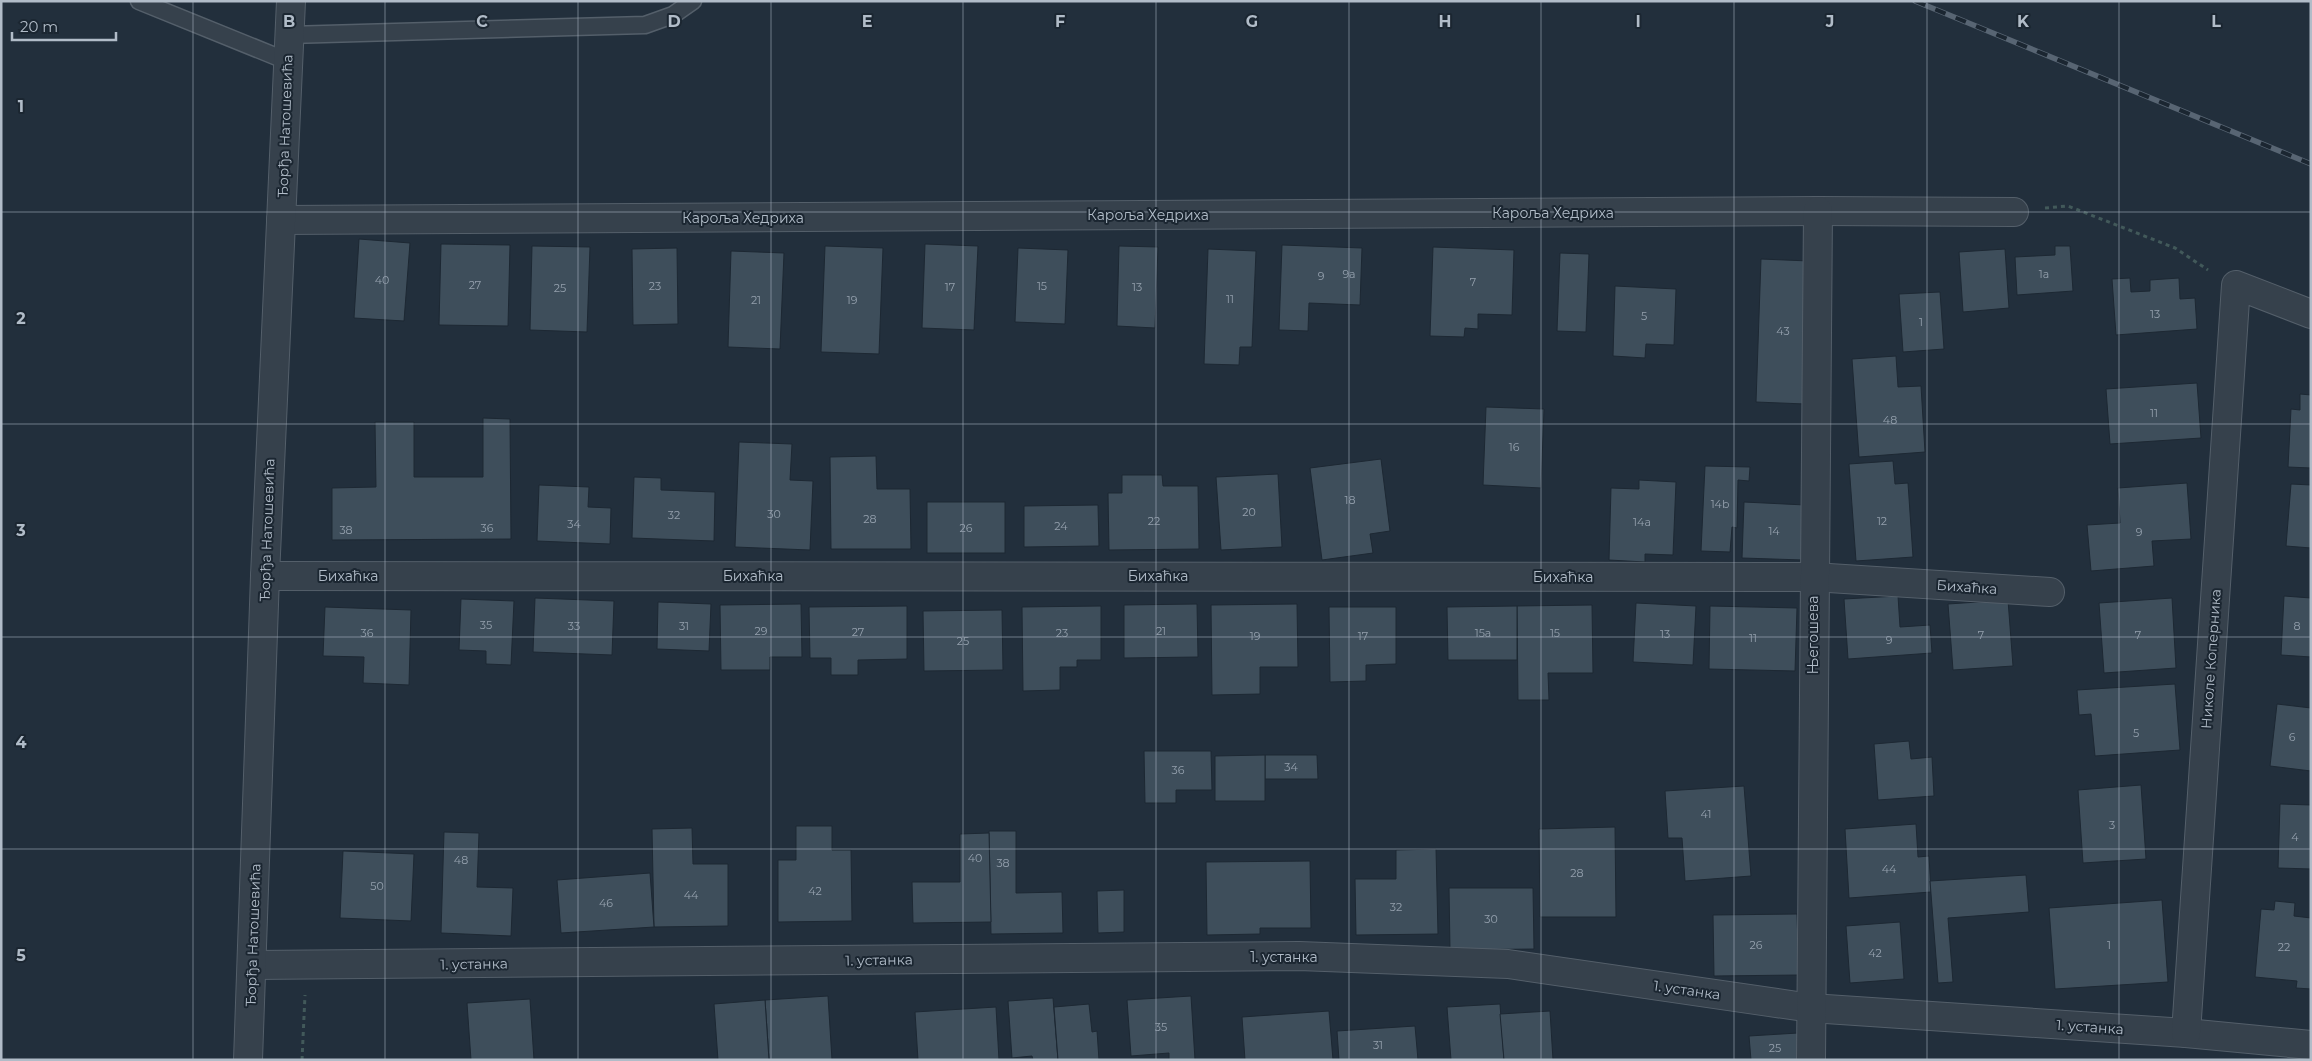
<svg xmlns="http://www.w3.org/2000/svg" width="2312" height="1061" viewBox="0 0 2312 1061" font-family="Montserrat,sans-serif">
<rect width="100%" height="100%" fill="#222f3c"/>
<g fill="#3e4e5b" stroke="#1d2833">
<path d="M359,239L410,243L404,321L354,318Z"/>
<path d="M441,244L510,245L508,326L439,325Z"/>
<path d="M925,244L978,246L974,330L922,328Z"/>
<path d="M1282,245L1362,248L1360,305L1309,303L1308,331L1279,330Z"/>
<path d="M532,246L590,247L587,332L530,330Z"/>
<path d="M825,246L883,248L879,354L821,352Z"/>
<path d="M1119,246L1158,247L1155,328L1117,326Z"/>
<path d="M2055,246H2070L2073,291L2017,295L2015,257L2055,255Z"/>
<path d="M1433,247L1514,250L1512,315L1478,314V329L1465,328L1464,337L1430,336Z"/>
<path d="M677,248L678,324L633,325L632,249Z"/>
<path d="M1018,248L1068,250L1065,324L1015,322Z"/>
<path d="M1208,249L1256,251L1252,347H1240L1239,365L1204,364Z"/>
<path d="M2005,249L2009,308L1963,312L1959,252Z"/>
<path d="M731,251L784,253L780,349L728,347Z"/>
<path d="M1560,253L1589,254L1586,332L1557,331Z"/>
<path d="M1761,259L1809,261L1805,404L1756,402Z"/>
<path d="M2130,278L2131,292L2150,291V280L2179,278L2180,299L2195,298L2197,329L2116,335L2112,279Z"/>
<path d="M1615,286L1676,289L1674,345L1646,344L1645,358L1613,356Z"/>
<path d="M1940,292L1944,349L1903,352L1899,294Z"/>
<path d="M1896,356L1898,387L1921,386L1925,452L1859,457L1852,359Z"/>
<path d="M2197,383L2201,438L2110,444L2106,389Z"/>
<path d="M2300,394L2311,395V468L2288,467L2291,409L2300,410Z"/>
<path d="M1486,407L1544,409L1541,488L1483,485Z"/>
<path d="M483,418L510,419L511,539L332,540V488L376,487L375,422H414V477H483Z"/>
<path d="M739,442L792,444L790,480L813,481L810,550L735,547Z"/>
<path d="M876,456L877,489H910L911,549H831L830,457Z"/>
<path d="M1381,459L1390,531L1370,534L1373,553L1322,560L1310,468Z"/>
<path d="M1893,461L1895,484L1908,483L1913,557L1856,561L1849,464Z"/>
<path d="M1705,466L1750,467L1749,481L1738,480L1737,528L1732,527L1730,552L1701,551Z"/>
<path d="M1278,474L1282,547L1221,550L1216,477Z"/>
<path d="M1122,475H1162L1163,486H1198L1199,549L1109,550L1108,493H1122Z"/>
<path d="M634,477L661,478V490L715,492L714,541L632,538Z"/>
<path d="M1639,480L1676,482L1673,555L1645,554V562L1609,560L1611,488L1639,489Z"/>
<path d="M2187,483L2191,539L2152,541L2154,566L2091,571L2087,525L2120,523L2118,488Z"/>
<path d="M2291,484L2311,485V548L2286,546Z"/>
<path d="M539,485L589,487L588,507L611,508L610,544L537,541Z"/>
<rect x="927" y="502" width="78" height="51"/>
<path d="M1744,502L1805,505L1803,560L1742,558Z"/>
<path d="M1098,505L1099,546L1024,547V506Z"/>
<path d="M1898,596L1900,627L1930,625L1932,653L1848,659L1844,599Z"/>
<path d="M2284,596L2311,598V657L2281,655Z"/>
<path d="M535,598L614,601L612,655L533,652Z"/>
<path d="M2172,598L2176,668L2104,673L2099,603Z"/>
<path d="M461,599L514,601L511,665L486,664V651L459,650Z"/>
<path d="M2008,600L2013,666L1953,670L1948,604Z"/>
<path d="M658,602L711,604L709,651L657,649Z"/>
<path d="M1636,603L1696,606L1693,665L1633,662Z"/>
<path d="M801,604L802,657H770V670H721L720,605Z"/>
<path d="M1197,604L1198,657L1124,658V605Z"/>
<path d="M1297,604L1298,667H1260V694L1212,695L1211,605Z"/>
<path d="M1592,605L1593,673H1548L1549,700H1518L1517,606Z"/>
<path d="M907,606V659L858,660V675H831V658H810L809,607Z"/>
<path d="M1101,606V660H1077V667H1060V690L1023,691L1022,607Z"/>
<path d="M1517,606V660H1448L1447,607Z"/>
<path d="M1710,606L1797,608L1795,671L1709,669Z"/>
<path d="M325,607L411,610L409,685L363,683L364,657L323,656Z"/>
<path d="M1329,607H1396V664L1366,665V681L1330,682Z"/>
<path d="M1002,610L1003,670L924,671L923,611Z"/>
<path d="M2175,684L2180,750L2095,756L2091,714L2079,715L2077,690Z"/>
<path d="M2277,704L2311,708V771L2270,766Z"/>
<path d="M1909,741L1911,759L1932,757L1934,796L1878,800L1874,744Z"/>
<path d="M1144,751H1211L1212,790H1176V803H1145Z"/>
<path d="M1265,755H1317L1318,779H1265Z"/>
<path d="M1265,755V801H1215V756Z"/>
<path d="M2141,785L2146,859L2083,863L2078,790Z"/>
<path d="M1744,786L1751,876L1685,881L1682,838H1668L1665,791Z"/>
<path d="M2280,804L2311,805V869L2278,868Z"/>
<path d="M1916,824L1918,857L1929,856L1931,892L1849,898L1845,829Z"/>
<path d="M796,826H832V850H851L852,921L778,922V860H796Z"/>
<path d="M1615,827L1616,917H1540L1539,829Z"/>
<path d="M692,828L693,864H728V926L654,927L652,829Z"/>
<path d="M989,831H1016V893L1062,892L1063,933L991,934Z"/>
<path d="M444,832L479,833L477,887L513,888L511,936L441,933Z"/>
<path d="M989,833L991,922L913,923L912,882H960V834Z"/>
<path d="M1436,849L1438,934L1356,935L1355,879H1396V850Z"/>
<path d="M343,851L414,854L411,921L340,918Z"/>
<path d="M1310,861L1311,928H1260V934L1207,935L1206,862Z"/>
<path d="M650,873L654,927L561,933L557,880Z"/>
<path d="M2026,875L2029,912L1948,918L1953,982L1938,983L1930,881Z"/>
<path d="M1449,888H1533L1534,949L1450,950Z"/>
<path d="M1124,890V932L1098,933L1097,891Z"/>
<path d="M2162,900L2168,982L2055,989L2049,908Z"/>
<path d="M2275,901L2295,903L2294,916L2311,918V989L2296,988L2297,981L2255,977L2261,909L2274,910Z"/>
<path d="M1797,914L1799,975L1714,976L1713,915Z"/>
<path d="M1900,922L1904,979L1850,983L1846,926Z"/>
<path d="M828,996L832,1060H769L765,1000Z"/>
<path d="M1191,996L1195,1060H1169V1053L1131,1056L1127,1000Z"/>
<path d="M1053,998L1058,1060H1033L1032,1056L1012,1058L1008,1001Z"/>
<path d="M530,999L534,1060H471L467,1003Z"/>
<path d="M765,1000L769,1060H718L714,1004Z"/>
<path d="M1089,1004L1092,1032L1097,1031L1099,1060H1058L1054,1007Z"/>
<path d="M1500,1004L1504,1060H1451L1447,1007Z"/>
<path d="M996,1007L999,1060H918L915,1012Z"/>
<path d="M1329,1011L1333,1060H1245L1242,1017Z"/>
<path d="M1550,1011L1553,1060H1504L1500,1014Z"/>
<path d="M1415,1026L1418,1060H1339L1337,1031Z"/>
<path d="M1798,1033L1800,1060H1751L1749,1036Z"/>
</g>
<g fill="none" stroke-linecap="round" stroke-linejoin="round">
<defs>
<g id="service">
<path d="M139,1L287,61"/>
<path d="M289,35L645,25L673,15L693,1"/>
</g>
<g id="minor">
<path d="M281,220L1818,211L2014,212"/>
<path d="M265,576L1813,577L2050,592"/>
<path d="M252,965L1299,956L1508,964L1811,1008L2186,1033L2311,1045"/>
<path d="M2186,1033L2236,285L2311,314"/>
<path d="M1811,1060L1818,211"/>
</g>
<path id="tertiary" d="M248,1060L265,576L291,1"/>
</defs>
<use href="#service" stroke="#545f6a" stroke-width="19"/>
<use href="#minor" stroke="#545f6a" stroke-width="30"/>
<use href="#tertiary" stroke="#545f6a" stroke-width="30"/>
<g stroke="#42595a" stroke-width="3" stroke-dasharray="4 4" stroke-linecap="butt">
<path d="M2045,208L2068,206L2175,248L2208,270"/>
<path d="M302,1060L305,995"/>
</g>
<use href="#service" stroke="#36414c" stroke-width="16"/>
<use href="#minor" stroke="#36414c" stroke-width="28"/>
<use href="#tertiary" stroke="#36414c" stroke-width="28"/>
<defs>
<path id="rail" d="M1915,1L2311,164"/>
</defs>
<use href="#rail" stroke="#586573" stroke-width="5.5"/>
<use href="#rail" stroke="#1b2631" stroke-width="4" stroke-dasharray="11" stroke-linecap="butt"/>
</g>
<path fill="none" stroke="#b1bcc8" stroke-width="1" stroke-opacity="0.55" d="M193,1V1060M385,1V1060M578,1V1060M771,1V1060M963,1V1060M1156,1V1060M1349,1V1060M1541,1V1060M1734,1V1060M1927,1V1060M2119,1V1060M1,212H2311M1,424H2311M1,637H2311M1,849H2311"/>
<g text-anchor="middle" stroke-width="4" stroke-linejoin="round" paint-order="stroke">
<g font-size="11" fill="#94a0ad">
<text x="1349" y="278">9a</text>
<text x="2044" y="278">1a</text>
<text x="1321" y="280">9</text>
<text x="382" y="284">40</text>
<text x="1473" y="286">7</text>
<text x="475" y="289">27</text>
<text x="655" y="290">23</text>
<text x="1042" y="290">15</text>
<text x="950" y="291">17</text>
<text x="1137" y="291">13</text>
<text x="560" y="292">25</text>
<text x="1230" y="303">11</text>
<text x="756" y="304">21</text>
<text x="852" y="304">19</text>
<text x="2155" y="318">13</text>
<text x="1644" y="320">5</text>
<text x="1921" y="326">1</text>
<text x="1783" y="335">43</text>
<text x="2154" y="417">11</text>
<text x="1890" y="424">48</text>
<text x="1514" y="451">16</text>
<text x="1350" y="504">18</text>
<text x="1720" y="508">14b</text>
<text x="1249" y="516">20</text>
<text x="774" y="518">30</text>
<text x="674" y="519">32</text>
<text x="870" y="523">28</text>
<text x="1154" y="525">22</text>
<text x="1882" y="525">12</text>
<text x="1642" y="526">14a</text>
<text x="574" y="528">34</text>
<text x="1061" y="530">24</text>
<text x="487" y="532">36</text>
<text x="966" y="532">26</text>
<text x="346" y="534">38</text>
<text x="1774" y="535">14</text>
<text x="2139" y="536">9</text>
<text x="486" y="629">35</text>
<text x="574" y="630">33</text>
<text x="684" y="630">31</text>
<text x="2297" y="630">8</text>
<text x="761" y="635">29</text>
<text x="1161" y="635">21</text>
<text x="858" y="636">27</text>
<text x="367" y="637">36</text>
<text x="1062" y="637">23</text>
<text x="1483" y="637">15a</text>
<text x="1555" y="637">15</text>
<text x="1665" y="638">13</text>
<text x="1981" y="639">7</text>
<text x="2138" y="639">7</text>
<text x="1255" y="640">19</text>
<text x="1363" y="640">17</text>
<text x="1753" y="642">11</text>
<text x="1889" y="644">9</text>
<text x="963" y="645">25</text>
<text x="2136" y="737">5</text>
<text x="2292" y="741">6</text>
<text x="1291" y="771">34</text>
<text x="1178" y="774">36</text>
<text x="1706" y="818">41</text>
<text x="2112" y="829">3</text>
<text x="2295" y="841">4</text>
<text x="975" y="862">40</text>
<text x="461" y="864">48</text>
<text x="1003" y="867">38</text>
<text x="1889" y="873">44</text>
<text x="1577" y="877">28</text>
<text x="377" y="890">50</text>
<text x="815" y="895">42</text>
<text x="691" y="899">44</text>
<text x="606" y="907">46</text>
<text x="1396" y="911">32</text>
<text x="1491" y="923">30</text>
<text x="1756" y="949">26</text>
<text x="2109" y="949">1</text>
<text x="2284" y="951">22</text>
<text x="1875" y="957">42</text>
<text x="1161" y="1031">35</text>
<text x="1378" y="1049">31</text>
<text x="1775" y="1052">25</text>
</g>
<g font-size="14" fill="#b1bcc8" stroke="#1b2631">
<text transform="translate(285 126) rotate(-88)" y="5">Ђорђа Натошевића</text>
<text x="1553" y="218">Кароља Хедриха</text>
<text x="1148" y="220">Кароља Хедриха</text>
<text x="743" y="223">Кароља Хедриха</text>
<text transform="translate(267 530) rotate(-88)" y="5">Ђорђа Натошевића</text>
<text x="348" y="581">Бихаћка</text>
<text x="753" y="581">Бихаћка</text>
<text x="1158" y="581">Бихаћка</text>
<text x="1563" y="582">Бихаћка</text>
<text transform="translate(1967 587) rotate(4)" y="5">Бихаћка</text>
<text transform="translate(1813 635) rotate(-90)" y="5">Његошева</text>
<text transform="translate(2211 659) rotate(-86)" y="5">Николе Коперника</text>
<text transform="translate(253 935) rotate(-88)" y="5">Ђорђа Натошевића</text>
<text x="1284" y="962">1. устанка</text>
<text transform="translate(879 960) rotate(-1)" y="5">1. устанка</text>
<text transform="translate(474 964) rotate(-1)" y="5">1. устанка</text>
<text transform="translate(1687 990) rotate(8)" y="5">1. устанка</text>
<text transform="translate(2090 1027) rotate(4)" y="5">1. устанка</text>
</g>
</g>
<g font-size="16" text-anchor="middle" font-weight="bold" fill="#b1bcc8" stroke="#1b2631" stroke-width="4" stroke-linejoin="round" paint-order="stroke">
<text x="289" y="27">B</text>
<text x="482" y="27">C</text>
<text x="674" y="27">D</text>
<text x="867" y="27">E</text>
<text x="1060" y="27">F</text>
<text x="1252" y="27">G</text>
<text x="1445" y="27">H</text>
<text x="1638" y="27">I</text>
<text x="1830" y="27">J</text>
<text x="2023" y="27">K</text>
<text x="2216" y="27">L</text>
<text x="21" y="112">1</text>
<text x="21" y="324">2</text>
<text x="21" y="536">3</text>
<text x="21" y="748">4</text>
<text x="21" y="961">5</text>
</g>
<rect width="2312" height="1061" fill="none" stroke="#b1bcc8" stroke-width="5"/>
<path d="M12 32v8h104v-8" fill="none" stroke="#b1bcc8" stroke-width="2.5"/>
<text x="20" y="32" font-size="15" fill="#b1bcc8" stroke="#1b2631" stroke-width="4" paint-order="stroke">20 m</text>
</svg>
